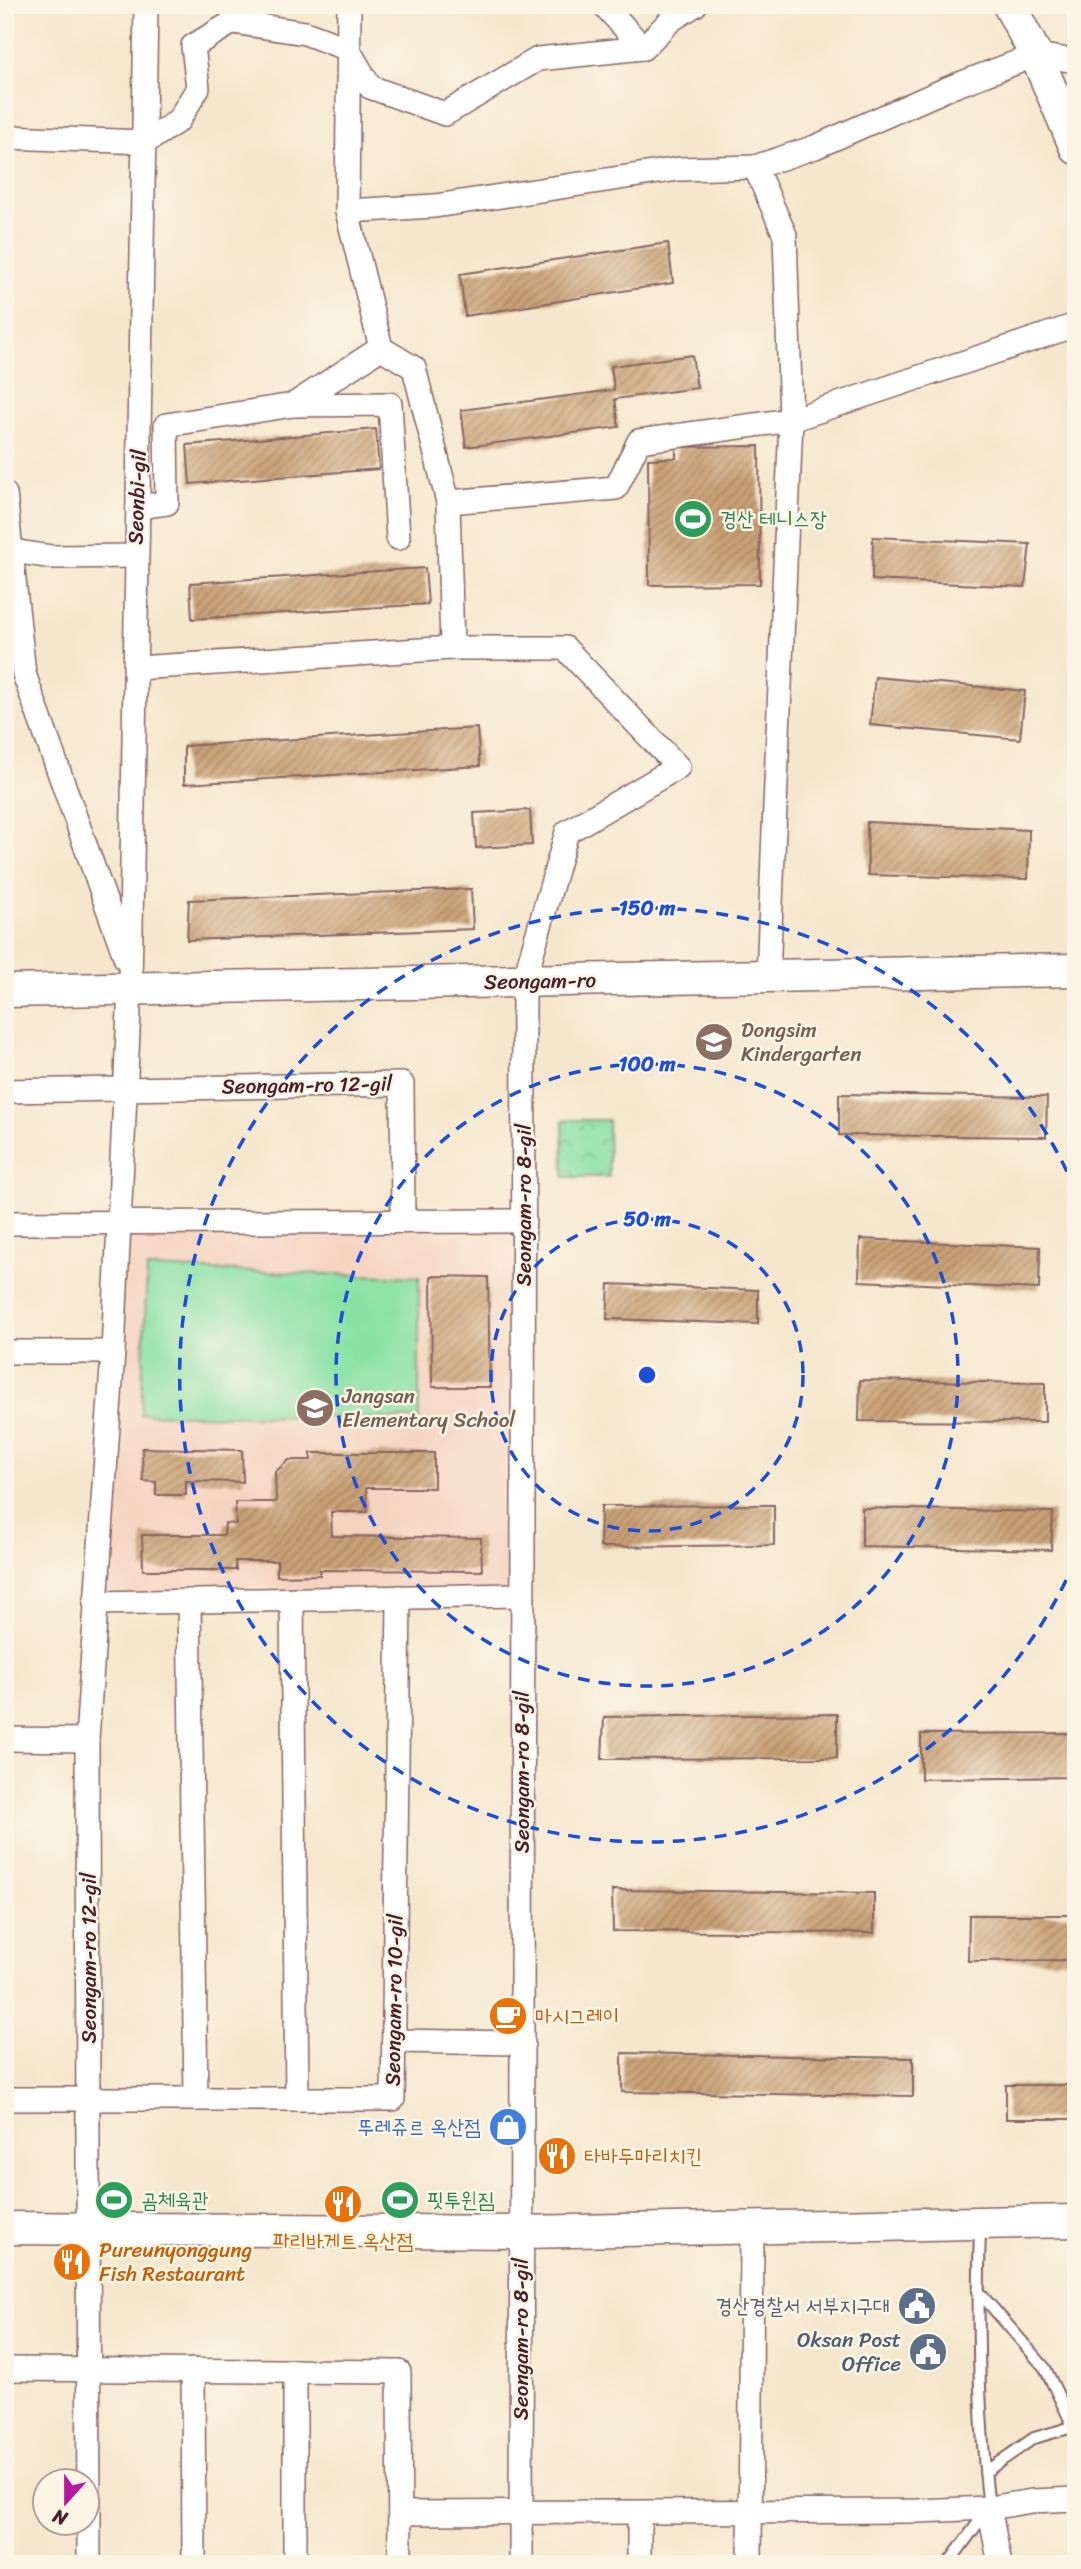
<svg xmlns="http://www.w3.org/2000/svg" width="1081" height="2569" viewBox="0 0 1081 2569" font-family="Sriracha,'Poor Story',sans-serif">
<defs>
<pattern id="park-crowns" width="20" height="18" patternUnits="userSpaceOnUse" patternTransform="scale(1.75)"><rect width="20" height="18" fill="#89e1a5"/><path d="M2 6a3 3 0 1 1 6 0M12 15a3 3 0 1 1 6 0" fill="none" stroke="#78c18e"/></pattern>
<pattern id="building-hatch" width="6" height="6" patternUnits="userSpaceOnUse" patternTransform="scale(1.75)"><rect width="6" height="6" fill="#c9a176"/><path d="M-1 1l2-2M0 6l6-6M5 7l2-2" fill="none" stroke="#a58361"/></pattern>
</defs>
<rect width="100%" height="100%" fill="#fcf5e5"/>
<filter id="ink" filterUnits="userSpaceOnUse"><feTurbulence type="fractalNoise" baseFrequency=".0143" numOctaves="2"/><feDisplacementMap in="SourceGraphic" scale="14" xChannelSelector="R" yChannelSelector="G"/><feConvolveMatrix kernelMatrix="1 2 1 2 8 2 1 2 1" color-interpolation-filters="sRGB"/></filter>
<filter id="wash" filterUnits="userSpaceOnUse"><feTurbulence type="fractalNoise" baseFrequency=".00686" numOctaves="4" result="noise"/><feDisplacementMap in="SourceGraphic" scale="28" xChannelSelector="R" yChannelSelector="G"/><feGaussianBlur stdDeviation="1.57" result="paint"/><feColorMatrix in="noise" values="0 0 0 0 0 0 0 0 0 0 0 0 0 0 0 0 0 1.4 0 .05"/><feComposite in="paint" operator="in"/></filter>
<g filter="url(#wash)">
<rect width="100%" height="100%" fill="#f5e7ce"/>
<path fill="#f5d3c1" d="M524,1221L522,1595L95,1603L120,1222Z"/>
<path fill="url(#park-crowns)" stroke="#6a8068" stroke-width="2" d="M563,1120H608L609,1177H564Z"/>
<path fill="#89e1a5" stroke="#6a8068" stroke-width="2" d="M147,1268L419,1277V1419L141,1414Z"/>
<g id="blocks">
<g fill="url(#building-hatch)">
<path d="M668,243L673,283L465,316L460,274Z"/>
<path d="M692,355L697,388L615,399L619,427L466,447L461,410L614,390L611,366Z"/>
<path d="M376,429L379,469L190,484L187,445Z"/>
<path d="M759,446L760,584L649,585L648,459L676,458V447Z"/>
<path d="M873,537L1030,544L1025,587L872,580Z"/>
<path d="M425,568L428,604L192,619L190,583Z"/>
<path d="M875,677L1025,691L1020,739L870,725Z"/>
<path d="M477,728L480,766L184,784V746Z"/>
<path d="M530,810L532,845L476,848L474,813Z"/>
<path d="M867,822L1029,830L1028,879L868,875Z"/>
<path d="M471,889L473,929L187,940L189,900Z"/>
<path d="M839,1094L1047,1097L1046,1137L839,1135Z"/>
<path d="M860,1239L1040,1247L1039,1289L859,1281Z"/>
<path d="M431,1276L488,1277L490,1387H432Z"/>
<path d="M609,1284L758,1290V1324L607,1319Z"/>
<path d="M860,1380L1045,1383V1422L859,1421Z"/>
<path d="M142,1448L242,1450L243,1482L186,1481V1495H156V1482L143,1481Z"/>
<path d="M311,1453H434V1488H366L368,1512H331L332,1536L481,1538L482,1571L320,1570V1575L277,1576V1561H235L236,1570H143L142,1535H224L225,1523L236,1524L235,1502H276L275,1472L289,1460H311Z"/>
<path d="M774,1505V1545L600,1547L601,1506Z"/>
<path d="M862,1508L1053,1512L1051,1550L862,1546Z"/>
<path d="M837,1714V1758L602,1759L604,1717Z"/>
<path d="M1076,1733V1777L921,1779V1734Z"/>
<path d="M612,1890L874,1893V1933L613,1931Z"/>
<path d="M969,1915H1076V1960L968,1961Z"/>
<path d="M622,2053L913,2058V2096L622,2092Z"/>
<rect x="1006" y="2085" width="70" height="34"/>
</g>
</g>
</g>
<g filter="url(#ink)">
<use href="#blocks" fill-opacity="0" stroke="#866564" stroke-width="2"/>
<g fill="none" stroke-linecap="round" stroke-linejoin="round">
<defs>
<g id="lane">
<path d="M978,2291L1045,2368L1076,2432"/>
<path d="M985,2472L1034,2438L1076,2426"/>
<path d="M948,2564L989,2508C978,2415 977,2321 980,2227"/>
</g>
<g id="street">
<path d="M604,5L643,48"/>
<path d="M5,137L146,142L178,121L198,88L193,46L233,22L305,33L348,49L370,87L445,114L538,59L643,48L671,20L695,5"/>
<path d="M755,167L785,235L791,420L768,976"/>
<path d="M347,211L435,206L679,169L755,167L815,147L949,88L1036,55L1076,61"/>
<path d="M293,405L381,348"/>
<path d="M5,494L24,674L126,959"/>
<path d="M448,502L616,488L639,441L791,420L1076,325"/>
<path d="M138,507L167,503L166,425L293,405L390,404L398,538"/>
<path d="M5,550L52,557L135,556"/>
<path d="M452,648H565L678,767L567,832L524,981L521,2564"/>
<path d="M136,668L452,648L448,502L414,368L381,348L347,211L349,5"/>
<path d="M5,1091L402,1084L403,1221"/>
<path d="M5,1223L524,1221"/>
<path d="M5,1352H113"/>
<path d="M292,1599L297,2099"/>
<path d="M189,1601L196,2099"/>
<path d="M95,1603L522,1595"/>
<path d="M5,1739L87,1740"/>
<path d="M394,2041L523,2043"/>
<path d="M5,2099H393L399,1597"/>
<path d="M5,2369L399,2372L400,2564"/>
<path d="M193,2370L194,2564"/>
<path d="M989,2508L1000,2564"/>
<path d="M400,2513L918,2511L989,2508L1032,2501L1076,2499"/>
<path d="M89,2564L87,1740L113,1352L130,989L146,5"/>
<path d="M295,2564V2371"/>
<path d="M639,2564V2513"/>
<path d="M750,2564L752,2228"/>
</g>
<g id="secondary">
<path d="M1009,5L1036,55L1076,148"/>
<path d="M5,991L1076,970"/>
<path d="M5,2228L522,2232L1076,2221"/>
</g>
</defs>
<use href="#lane" stroke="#866564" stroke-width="14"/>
<use href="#street" stroke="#866564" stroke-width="26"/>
<use href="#secondary" stroke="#866564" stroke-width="35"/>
<use href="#lane" stroke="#fff" stroke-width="10"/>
<use href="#street" stroke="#fff" stroke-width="23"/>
<use href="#secondary" stroke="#fff" stroke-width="32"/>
</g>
</g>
<g fill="none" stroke="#1d4ed8" stroke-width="3.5" stroke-dasharray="12 9">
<circle cx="647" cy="1375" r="156"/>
<circle cx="647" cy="1375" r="311"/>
<path d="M1075 1561A467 467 0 1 1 1075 1189"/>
</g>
<defs>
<symbol id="stadium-disc" viewBox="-11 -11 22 22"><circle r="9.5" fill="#2e9e5b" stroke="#fcf5e5"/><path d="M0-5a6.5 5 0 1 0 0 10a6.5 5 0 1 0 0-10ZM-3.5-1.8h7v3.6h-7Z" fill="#fff"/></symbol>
<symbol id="school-disc" viewBox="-11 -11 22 22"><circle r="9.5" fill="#8d6e63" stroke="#fcf5e5"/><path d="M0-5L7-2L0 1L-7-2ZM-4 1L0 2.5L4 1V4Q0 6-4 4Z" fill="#fff"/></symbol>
<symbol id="cafe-disc" viewBox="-11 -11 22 22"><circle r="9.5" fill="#e8710a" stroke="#fcf5e5"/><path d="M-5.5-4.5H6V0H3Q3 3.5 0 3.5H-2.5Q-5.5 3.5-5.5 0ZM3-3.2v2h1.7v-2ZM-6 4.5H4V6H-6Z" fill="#fff"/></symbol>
<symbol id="shop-disc" viewBox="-11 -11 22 22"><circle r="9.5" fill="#3f7fe0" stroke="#fcf5e5"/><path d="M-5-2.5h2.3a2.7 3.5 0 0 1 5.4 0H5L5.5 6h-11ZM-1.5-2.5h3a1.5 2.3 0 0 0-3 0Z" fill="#fff"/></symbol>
<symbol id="restaurant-disc" viewBox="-11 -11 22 22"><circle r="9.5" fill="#e8710a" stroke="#fcf5e5"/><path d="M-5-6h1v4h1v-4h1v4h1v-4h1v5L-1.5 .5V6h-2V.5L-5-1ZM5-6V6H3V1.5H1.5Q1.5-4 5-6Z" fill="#fff"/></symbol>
<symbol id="civic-disc" viewBox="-11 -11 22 22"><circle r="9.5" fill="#5c6f8a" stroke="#fcf5e5"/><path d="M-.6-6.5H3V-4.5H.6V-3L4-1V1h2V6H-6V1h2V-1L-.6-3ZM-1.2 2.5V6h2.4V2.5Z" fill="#fff"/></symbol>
</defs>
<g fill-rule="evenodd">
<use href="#stadium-disc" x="671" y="497" width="44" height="44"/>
<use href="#school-disc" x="692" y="1020" width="44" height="44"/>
<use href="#school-disc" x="293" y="1386" width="44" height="44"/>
<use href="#cafe-disc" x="486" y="1994" width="44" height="44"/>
<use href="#shop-disc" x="486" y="2105" width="44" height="44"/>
<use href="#restaurant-disc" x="535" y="2134" width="44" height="44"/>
<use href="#stadium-disc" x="92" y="2178" width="44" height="44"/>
<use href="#stadium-disc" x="378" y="2178" width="44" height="44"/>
<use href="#restaurant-disc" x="321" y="2182" width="44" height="44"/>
<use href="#restaurant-disc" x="50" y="2240" width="44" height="44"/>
<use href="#civic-disc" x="895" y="2284" width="44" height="44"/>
<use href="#civic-disc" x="906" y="2330" width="44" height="44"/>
</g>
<g text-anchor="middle" stroke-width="5" stroke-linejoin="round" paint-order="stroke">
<g font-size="21" fill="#4a1f2b" stroke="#fcf5e5">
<text transform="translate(137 497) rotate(-88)" y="7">Seonbi-gil</text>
<text transform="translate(540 981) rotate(-1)" y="7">Seongam-ro</text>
<text transform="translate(307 1085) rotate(-1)" y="7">Seongam-ro 12-gil</text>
<text transform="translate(524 1205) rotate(-90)" y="7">Seongam-ro 8-gil</text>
<text transform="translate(522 1772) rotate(-90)" y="7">Seongam-ro 8-gil</text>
<text transform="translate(89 1958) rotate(-90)" y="7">Seongam-ro 12-gil</text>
<text transform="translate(394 2000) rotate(-89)" y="7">Seongam-ro 10-gil</text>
<text transform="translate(521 2339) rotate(-90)" y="7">Seongam-ro 8-gil</text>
</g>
<g font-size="21" fill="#27864d" stroke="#fcf5e5" text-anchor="start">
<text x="720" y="526">경산 테니스장</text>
<text x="141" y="2207">곰체육관</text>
<text x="427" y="2207">핏투윈짐</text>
</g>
<g font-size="21" fill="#785e54" stroke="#fcf5e5" text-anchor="start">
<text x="741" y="1037">Dongsim<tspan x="741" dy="24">Kindergarten</tspan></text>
<text x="342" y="1403">Jangsan<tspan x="342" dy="24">Elementary School</tspan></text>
</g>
<g font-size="21" fill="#c56008" stroke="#fcf5e5" text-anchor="start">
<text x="535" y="2023">마시그레이</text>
<text x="584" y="2163">타바두마리치킨</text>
<text x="343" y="2248" text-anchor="middle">파리바게트 옥산점</text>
<text x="99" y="2257">Pureunyonggung<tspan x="99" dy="24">Fish Restaurant</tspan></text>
</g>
<g font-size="21" fill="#366cbe" stroke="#fcf5e5" text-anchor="end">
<text x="481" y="2134">뚜레쥬르 옥산점</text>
</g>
<g font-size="21" fill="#4e5e75" stroke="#fcf5e5" text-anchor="end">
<text x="890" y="2313">경산경찰서 서부지구대</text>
<text x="901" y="2347">Oksan Post<tspan x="901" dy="24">Office</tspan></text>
</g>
</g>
<circle cx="647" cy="1375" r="10" fill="#1d4ed8" stroke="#fcf5e5" stroke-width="3.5"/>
<g font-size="21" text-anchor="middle" font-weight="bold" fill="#1d4ed8" stroke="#fcf5e5" stroke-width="5" stroke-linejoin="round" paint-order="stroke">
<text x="647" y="915">150 m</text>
<text x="647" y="1071">100 m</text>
<text x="647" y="1226">50 m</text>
</g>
<rect width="1081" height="2569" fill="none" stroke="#fcf5e5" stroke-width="28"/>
<g transform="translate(66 2502) rotate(201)"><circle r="33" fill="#fcf5e5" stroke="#b59f9b" stroke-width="2"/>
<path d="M0-5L12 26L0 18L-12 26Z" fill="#b5179e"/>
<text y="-10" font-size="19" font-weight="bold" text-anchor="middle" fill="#4a1f2b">N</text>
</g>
</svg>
